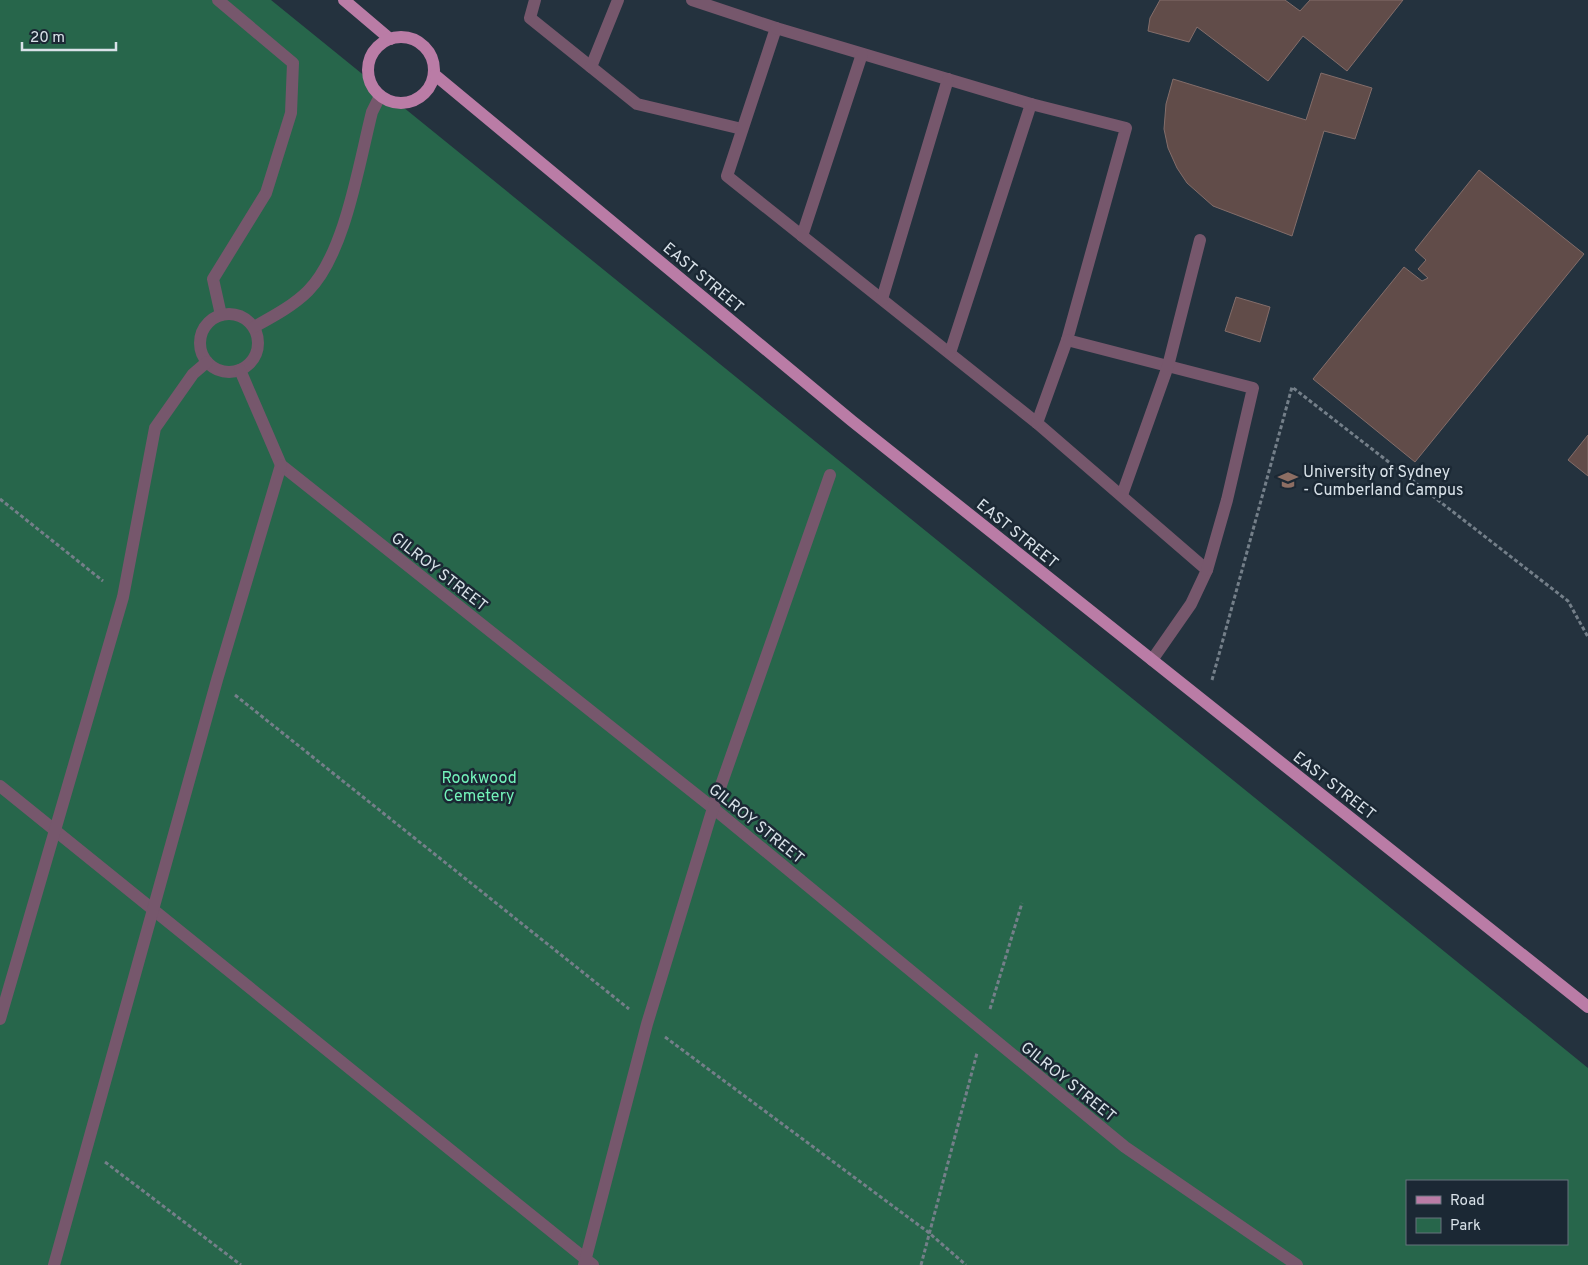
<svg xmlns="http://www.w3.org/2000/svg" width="1588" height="1265" viewBox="0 0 1588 1265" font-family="Overpass,sans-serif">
<rect width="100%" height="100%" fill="#24323e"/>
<path fill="#27664b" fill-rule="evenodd" d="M0,0H271L1588,1068V1265H0ZM1407,1181H1567V1244H1407Z"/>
<g fill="#614c49" stroke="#836d6a">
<path d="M1160,0H1285L1300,11L1310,0H1403L1347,71L1303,36L1268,81L1197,27L1189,42L1148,31L1150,18Z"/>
<path d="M1321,73L1372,88L1355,139L1324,131L1292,236L1213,206L1187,183L1177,168L1168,148L1164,129L1166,104L1173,79L1306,120Z"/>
<path d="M1479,170L1584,254L1415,462L1313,379L1404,267L1422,281L1428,278L1418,269L1426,260L1415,250Z"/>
<path d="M1236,297L1270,307L1260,342L1225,331Z"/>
<path d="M1588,435V476L1568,460Z"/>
</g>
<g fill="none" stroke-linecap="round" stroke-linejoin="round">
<g stroke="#747f89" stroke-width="3" stroke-dasharray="4 2.5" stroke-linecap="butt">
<path d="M0,499L103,581"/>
<path d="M1212,680L1292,387L1568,601L1588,637"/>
<path d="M235,695L629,1009"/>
<path d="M990,1009L1022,903"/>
<path d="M665,1037L928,1232L966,1265"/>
<path d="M105,1162L241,1265"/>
<path d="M921,1265L977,1053"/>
</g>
<g stroke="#76576c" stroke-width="12">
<path d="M218,0L293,63L291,113L266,193L213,279L221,315"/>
<path d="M535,0L530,18L591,67"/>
<path d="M618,0L591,67L637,104L742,129"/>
<path d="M692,0L776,28L727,176L1037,423L1207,570L1191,604L1152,660"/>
<path d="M776,28L1031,104L950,353"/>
<path d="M1031,104L1126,128L1067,340L1253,388L1227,500L1207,570"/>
<path d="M802,236L862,54"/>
<path d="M882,299L948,79"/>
<circle cx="229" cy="343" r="29"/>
<path d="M254,327C272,317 293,306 308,291C345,254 359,163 372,112L380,96"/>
<path d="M240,370L281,465L713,808L1125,1147L1297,1265"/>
<path d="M1037,423L1067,340"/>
<path d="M1122,495L1168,366L1200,240"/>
<path d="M0,786L593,1265"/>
<path d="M0,1019L123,597L155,428L193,374L207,362"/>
<path d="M54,1265L217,680L281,465"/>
<path d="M584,1265L647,1024L713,808L830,475"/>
</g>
<g stroke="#ba7ca6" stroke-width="12">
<path d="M344,0L390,39"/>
<circle cx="401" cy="70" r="33"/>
<path d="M435,75L852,421L1588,1007"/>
</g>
</g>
<defs>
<symbol id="university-bare" viewBox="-9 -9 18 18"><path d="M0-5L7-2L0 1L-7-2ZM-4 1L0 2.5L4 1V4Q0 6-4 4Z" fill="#8d6e63" stroke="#1b2834" stroke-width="2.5" paint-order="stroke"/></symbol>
</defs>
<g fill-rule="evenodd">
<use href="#university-bare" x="1274" y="466" width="28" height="28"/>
</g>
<g text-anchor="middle" stroke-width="5" stroke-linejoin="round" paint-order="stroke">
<g font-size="16" fill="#d9e2e9" stroke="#1b2834">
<text transform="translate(704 277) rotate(40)" y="6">EAST STREET</text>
<text transform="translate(1018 533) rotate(39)" y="6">EAST STREET</text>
<text transform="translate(440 571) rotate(38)" y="6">GILROY STREET</text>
<text transform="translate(1335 785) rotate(38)" y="6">EAST STREET</text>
<text transform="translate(757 823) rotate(39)" y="6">GILROY STREET</text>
<text transform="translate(1069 1081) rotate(39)" y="6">GILROY STREET</text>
</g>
<g font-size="16" fill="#d9e2e9" stroke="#1b2834" text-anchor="start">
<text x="1303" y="477">University of Sydney<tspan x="1303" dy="18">- Cumberland Campus</tspan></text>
</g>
<g font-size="16" fill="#73f3ba" stroke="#1b2834">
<text x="479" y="783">Rookwood<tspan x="479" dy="18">Cemetery</tspan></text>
</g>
</g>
<rect x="1406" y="1180" width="162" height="65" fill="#1b2834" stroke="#67727c"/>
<rect x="1416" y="1196" width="25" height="8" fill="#ba7ca6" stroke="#67727c"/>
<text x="1450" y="1205" font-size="15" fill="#d9e2e9">Road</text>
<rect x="1416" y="1218" width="25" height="15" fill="#27664b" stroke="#67727c"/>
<text x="1450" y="1230" font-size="15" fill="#d9e2e9">Park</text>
<path d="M22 42v8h94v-8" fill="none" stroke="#d9e2e9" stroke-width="2.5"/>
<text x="30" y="42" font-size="15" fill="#d9e2e9" stroke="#1b2834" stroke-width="4" paint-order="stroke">20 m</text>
</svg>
